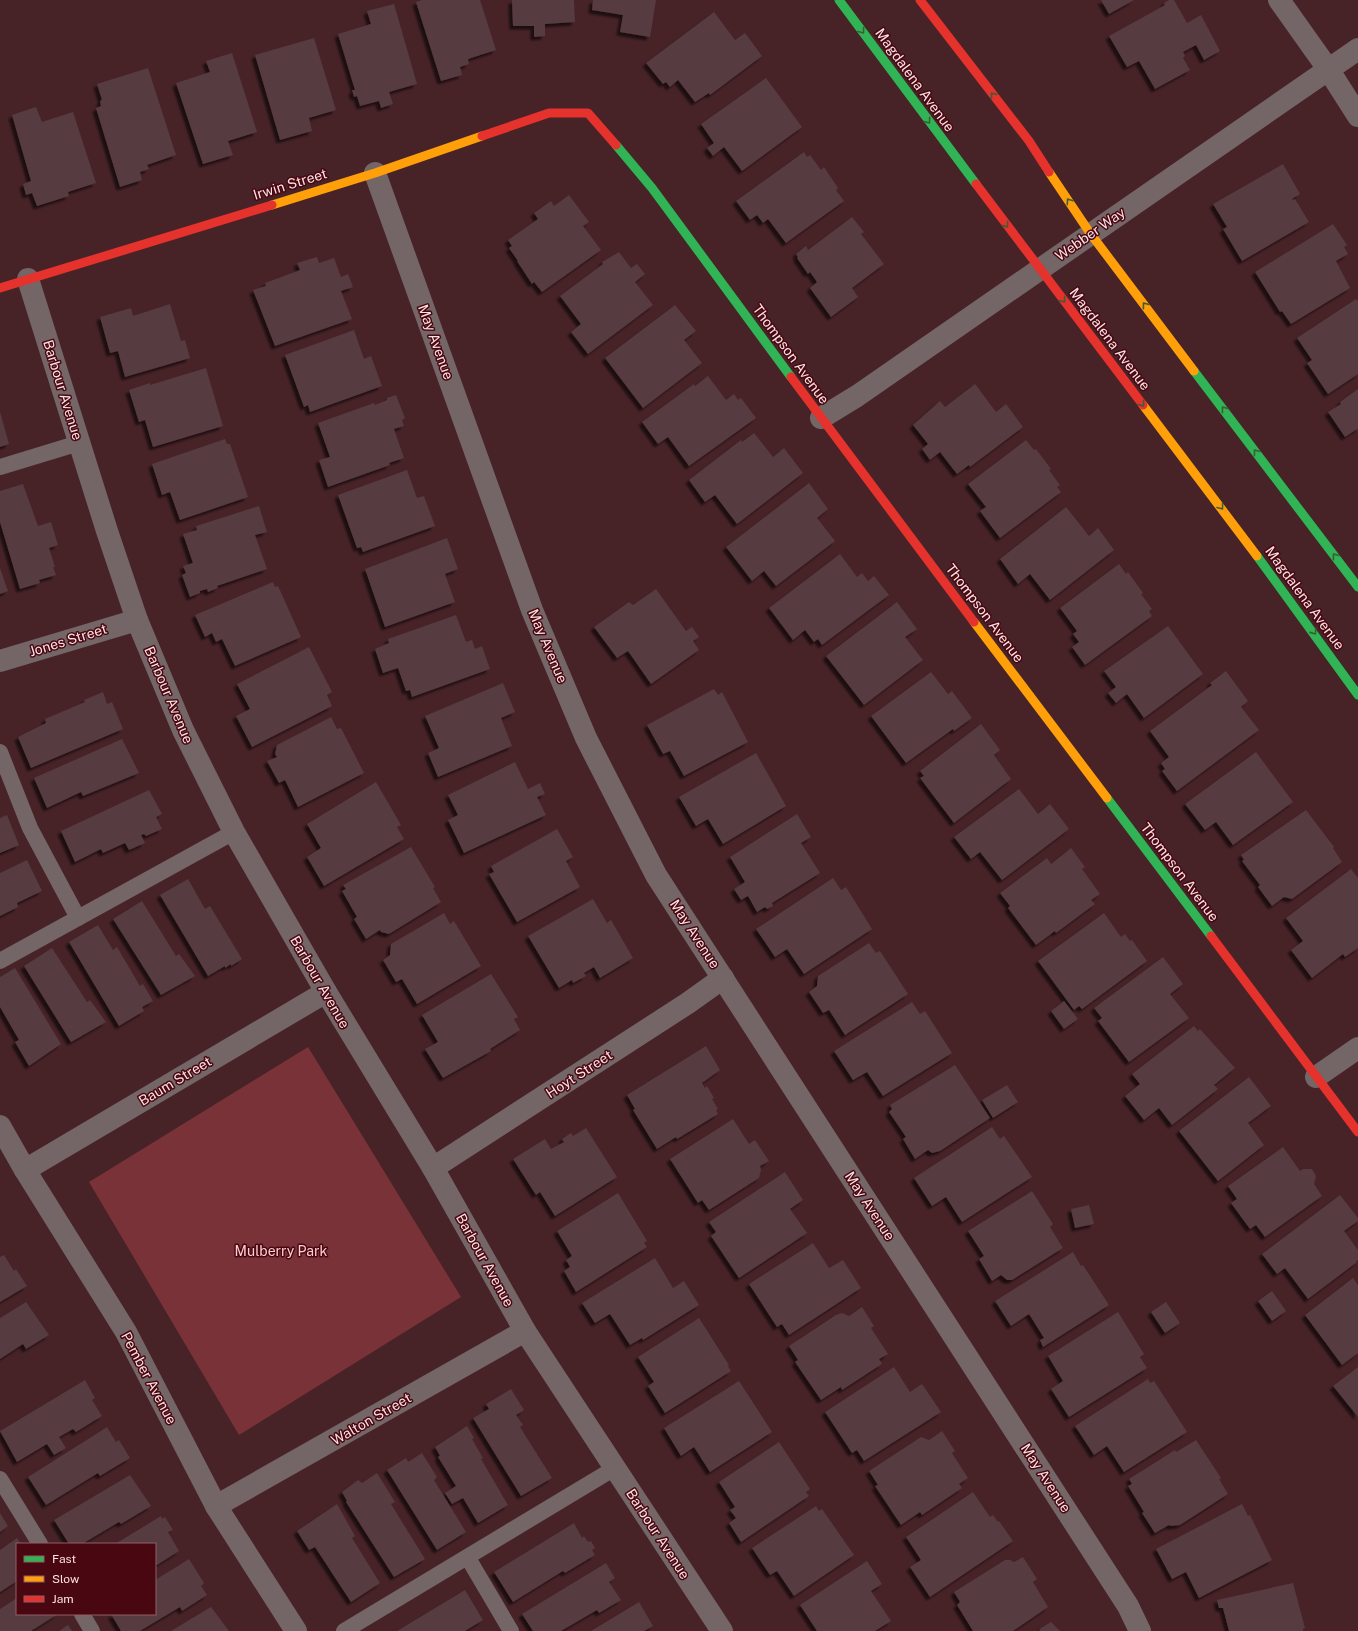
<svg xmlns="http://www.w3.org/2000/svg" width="1358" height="1631" viewBox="0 0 1358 1631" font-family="'Public Sans',sans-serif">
<defs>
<filter id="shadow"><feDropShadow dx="-3.5" dy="3.5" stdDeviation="1" flood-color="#0009"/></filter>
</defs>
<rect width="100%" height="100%" fill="#472327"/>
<path fill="#793237" d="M308,1047L461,1297L239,1435L89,1182Z"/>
<g fill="#573a40" filter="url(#shadow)">
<path d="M422,0H480L496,50L468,59L469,64L460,67L462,75L441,81L416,2Z"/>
<path d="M512,0H574L575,22L545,24V36L534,37V26H513Z"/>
<path d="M593,0H656L650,37L620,32L623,15L592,10Z"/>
<path d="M1101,0H1134L1109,14Z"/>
<path d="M1169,0H1174L1187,23L1201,15L1220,51L1204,60L1196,45L1183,52L1185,56L1183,58L1190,70L1155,89L1139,61L1127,67L1109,36L1165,5L1164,3Z"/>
<path d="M394,4L417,84L389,92L393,104L381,108L379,101L360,106L357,96L354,97L352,90H355L338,34L371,24L367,11Z"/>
<path d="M714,12L735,40L745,33L762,56L710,95L709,93L695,102L678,80L670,87L666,82L663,84L646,63Z"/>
<path d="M314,38L336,110L309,118L312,131L280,140L255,55Z"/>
<path d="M232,53L257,132L228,141L233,155L203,164L176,83L210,72L206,61Z"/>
<path d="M148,68L176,155L147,165L149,169L140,172L142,180L120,187L96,108L101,106L100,101L102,100L97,84Z"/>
<path d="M766,78L802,127L742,171L724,147L713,156L707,148L714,143L701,124Z"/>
<path d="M36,107L42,122L73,112L96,183L68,192L69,196L37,206L32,193L26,195L23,184L31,181L12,115Z"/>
<path d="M804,152L807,157L810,155L821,170L824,167L838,188L836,190L844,201L786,243L768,219L763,223L757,215L750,220L736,201Z"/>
<path d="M1283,164L1300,194L1292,199L1293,200L1295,199L1309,222L1242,261L1223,229L1227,227L1213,204Z"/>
<path d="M569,195L589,222L583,226L601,250L542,292L534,282L532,284L517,261H518L509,248L512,246L508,240L538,219L534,213L551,201L554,206Z"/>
<path d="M852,217L864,232L861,234L884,264L852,288L858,297L831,317L810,288L817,282L810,272L808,274L797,258L798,257L796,254L806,246L808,250Z"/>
<path d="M1333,224L1347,245L1344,247L1348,254L1336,261L1350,288L1291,324L1282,311L1280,312L1255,272Z"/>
<path d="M619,252L631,268L637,264L645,274L635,282L653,305L588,354L571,332L581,324L560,296L603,264L602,262Z"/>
<path d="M317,257L319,263L334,258L341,277L348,274L353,287L341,291L352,319L275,346L253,290L266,286L265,283L300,270L297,263Z"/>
<path d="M1356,299L1358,301V374L1328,394L1307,363L1312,360L1297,338Z"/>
<path d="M170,304L181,341L185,340L190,358L125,377L118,351L110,353L100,317L131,308L133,316Z"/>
<path d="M675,305L696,331L684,340L702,363L643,408L605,358Z"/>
<path d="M354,330L364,359L371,356L382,386L310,412L308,405L304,407L285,355Z"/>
<path d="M206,368L223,426L153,447L145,420L139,422L129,390L150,383V385Z"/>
<path d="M708,376L726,400L734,394L738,400L741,398L756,418L689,466L668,437L658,444L642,422L694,384L695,386Z"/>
<path d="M975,384L996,412L1006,404L1023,427L970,467L969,465L957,474L940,452L930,460L922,449L928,444L913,425L940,401L945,407Z"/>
<path d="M1358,389V430L1357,429L1345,437L1328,412L1341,404L1340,402Z"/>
<path d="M396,395L405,418L402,420L404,426L394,429L404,458L389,463L390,465L328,487L319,460L330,457L318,423L374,403L375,405L387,400V398Z"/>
<path d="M0,412L9,444L0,447Z"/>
<path d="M754,433L773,457L784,448L803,473L737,524L715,495L705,502L689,480L741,440L742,442Z"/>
<path d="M225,439L227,444H230L248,497L180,520L170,492L162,495L152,464Z"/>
<path d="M1026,440L1034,450L1036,449L1051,469L1049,470L1060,485L1057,487L1061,492L1000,538L980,511L986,507L968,484Z"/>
<path d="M407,470L417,498L424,496L435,526L363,552L361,547L357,548L338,495Z"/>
<path d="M809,483L828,509L817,518L835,541L776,586L764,571L752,581L726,547Z"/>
<path d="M23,484L38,526L51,522L58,545L49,548L55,567H53L56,575L39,580L40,583L20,589L0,522V491Z"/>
<path d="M259,506L267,532L255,535L267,569L217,586L218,588L208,592L207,589L200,591V593L190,597L182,575L186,573L183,566L193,563L183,534L197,530L196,526Z"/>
<path d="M1066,507L1089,536L1098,528L1114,550L1050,600L1030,574L1018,584L1000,559Z"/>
<path d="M447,538L458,569L445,574L455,602L385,627L365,569Z"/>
<path d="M840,554L857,577L862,573L868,581L874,576L889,595L822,645L818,639L814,642L805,630L793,640L769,608Z"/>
<path d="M1119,564L1126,574L1128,572L1143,593L1141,594L1152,609L1149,611L1152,616L1085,665L1072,647L1079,642L1073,634L1077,631L1060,608Z"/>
<path d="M0,568L8,591L0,594Z"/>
<path d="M273,582L275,587L278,586L301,637L235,666L222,639L216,642L212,633L205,637L195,615Z"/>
<path d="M656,589L686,631L692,627L699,637L693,641L699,650L651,684L628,651L617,658L594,627L629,602L633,605Z"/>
<path d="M897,602L917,629L905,637L923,660L864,705L826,656Z"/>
<path d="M456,615L466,642L472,640L475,649L482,646L490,669L412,697L410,690L406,691L398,668L383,673L375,649L389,643L388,639Z"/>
<path d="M1168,626L1203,674L1144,718L1127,694L1116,703L1108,693L1116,687L1104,671Z"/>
<path d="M309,647L332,692L327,695L332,706L252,747L236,716L250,709L237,684Z"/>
<path d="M1226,671L1248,701L1241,707L1259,730L1177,791L1162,771L1165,769L1161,763L1169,757L1150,731L1212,685L1210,683Z"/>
<path d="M931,672L948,694L952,691L972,718L954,731L953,729L906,763L871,716Z"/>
<path d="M503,683L515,712L501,718L512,746L438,777L428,753L439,748L425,716Z"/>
<path d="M714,689L718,695L722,692L748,742L684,776L670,751L663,754L647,725Z"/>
<path d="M103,692L107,704L112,702L123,729L31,768L18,737L46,723L45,719L85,702L84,700Z"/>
<path d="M331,717L337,729L341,728L364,773L298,807L285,780L279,783L267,761L277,757L275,754L277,745Z"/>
<path d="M981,724L1000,750L994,755L1011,779L954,823L920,778L924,776L920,771Z"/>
<path d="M122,739L139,773L83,796L81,792L47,808L34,778Z"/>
<path d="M1256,752L1293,802L1233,845L1216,822L1205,830L1185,804Z"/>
<path d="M756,753L786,806L723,844L708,819L696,826L679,797Z"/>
<path d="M515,762L528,789L540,783L545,794L537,797L546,815L464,853L448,820L458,815L448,795Z"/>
<path d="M376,782L401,825L397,827L404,839L324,886L307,857L321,848L307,824Z"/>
<path d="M1019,789L1038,814L1050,804L1069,829L1002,880L980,852L971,859L954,837Z"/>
<path d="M149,790L162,814L156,817L162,829L146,836L144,834L141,835L145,843L129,850L125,843L103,853L101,849L75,862L61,831Z"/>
<path d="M1306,810L1334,847L1333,848L1342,862L1292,899L1284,897L1272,906L1258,887L1260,885L1242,861L1244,860L1241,855Z"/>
<path d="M797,814L811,837L801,843L820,873L772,903L773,906L767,909L765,907L757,912L748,896L741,900L734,889L745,882L730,857Z"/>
<path d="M7,815L19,845L0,853V818Z"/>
<path d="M557,829L573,857L566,861L580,887L517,922L489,874L494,872L491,866Z"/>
<path d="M411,847L435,887L433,888L441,902L389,934L381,932L380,930L366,939L354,919L357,917L342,891L346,889L343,885Z"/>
<path d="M1071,848L1085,867L1082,869L1100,894L1091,900L1095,904L1056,933L1055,931L1036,945L1008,908L1010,906L1000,893L1047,858L1051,864Z"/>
<path d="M27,860L42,891L17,903L18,907L0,916V873Z"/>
<path d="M1351,869L1358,878V948L1345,957L1343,954L1312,978L1291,950L1303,941L1286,918Z"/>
<path d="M833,878L841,890L846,887L872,929L804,974L787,949L775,957L756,929Z"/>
<path d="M188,879L205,909L210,906L242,959L231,966V964L225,968V966L208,976L160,895Z"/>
<path d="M593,899L607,923L611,920L633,958L600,978L594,967L584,973L586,976L573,983L572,980L559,988L528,936Z"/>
<path d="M142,901L176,956L179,954L195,976L161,995L113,919Z"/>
<path d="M444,913L450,924L454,921L481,966L417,1004L402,979L396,982L383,960L390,955L391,944Z"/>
<path d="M1104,913L1121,937L1125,934L1130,941L1132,940L1147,961L1082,1009L1079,1006L1074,1010L1038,961Z"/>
<path d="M98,925L113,950L117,947L140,986L143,984L153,1001L142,1007L144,1011L119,1026L69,942Z"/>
<path d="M869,943L876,953L880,951L908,994L845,1035L829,1010L823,1013L809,992L817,986L818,976Z"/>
<path d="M52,948L87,1002L90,1000L106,1022L71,1042L24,966Z"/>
<path d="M1163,957L1183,984L1170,994L1189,1018L1129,1062L1098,1021L1102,1018L1094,1008Z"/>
<path d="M15,968L61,1044L29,1066L15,1042L19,1040L0,1007V977Z"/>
<path d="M491,974L518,1017L514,1019L520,1030L490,1049L491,1051L443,1078L425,1049L438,1042L422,1015Z"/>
<path d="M1064,1001L1078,1019L1064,1029L1051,1011Z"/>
<path d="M912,1002L920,1014L925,1011L952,1053L883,1096L867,1072L853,1080L834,1051Z"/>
<path d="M1194,1026L1198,1031L1200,1029L1235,1068L1214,1085L1218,1089L1172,1125L1159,1108L1144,1120L1125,1096L1140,1084L1132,1074Z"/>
<path d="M706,1046L720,1070L702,1083L705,1088L707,1086L714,1098L712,1099L718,1109L716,1110L718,1114L677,1139L676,1137L657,1149L633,1110L635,1109L627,1095Z"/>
<path d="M955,1065L990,1118L940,1151L932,1153L928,1150L915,1159L903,1139L906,1137L889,1112L892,1109L890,1105Z"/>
<path d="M1249,1077L1271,1106L1248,1123L1264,1145L1218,1181L1179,1131Z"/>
<path d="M1007,1085L1018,1102L993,1118L982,1100Z"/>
<path d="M733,1119L749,1144L755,1140L769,1161L760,1166L761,1170L759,1178L709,1210L702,1200L698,1203L670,1159Z"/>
<path d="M992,1127L1000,1139L1004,1136L1032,1177L962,1222L946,1197L932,1206L914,1178Z"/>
<path d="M586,1128L617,1177L555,1216L540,1192L536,1195L513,1159L545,1139L551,1149L564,1142L562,1139L571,1133L573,1136Z"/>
<path d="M1283,1147L1300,1171L1303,1169H1312L1316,1176L1314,1184L1322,1196L1265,1237L1256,1225L1250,1229L1231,1203L1237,1199L1228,1186Z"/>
<path d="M785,1172L803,1200L790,1209L807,1233L739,1278L711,1236L716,1232L709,1222Z"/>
<path d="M1032,1191L1053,1224L1050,1227L1063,1248L1012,1280H1007L1001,1275L992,1281L979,1259L984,1256L968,1231Z"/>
<path d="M618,1193L647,1241L644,1243L647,1247L576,1292L564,1271L570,1267L566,1260L572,1256L557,1231Z"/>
<path d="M1340,1195L1358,1218V1221L1344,1231L1358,1250V1260L1356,1261L1357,1262L1308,1299L1285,1268L1277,1274L1262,1254Z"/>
<path d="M1089,1205L1094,1224L1075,1228L1071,1209Z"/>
<path d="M813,1243L829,1268L843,1260L861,1288L789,1335L782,1324L777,1327L749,1284Z"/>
<path d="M1073,1252L1081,1266L1083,1265L1109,1305L1043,1347L1040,1340L1044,1338L1029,1314L1011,1326L995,1301Z"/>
<path d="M4,1255L14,1271L16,1269L27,1286L0,1302V1257Z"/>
<path d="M655,1258L673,1288L684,1281L699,1305L643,1340L642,1338L630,1345L610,1314L595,1323L582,1303Z"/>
<path d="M1353,1278L1358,1285V1353L1342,1365L1305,1315Z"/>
<path d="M1272,1291L1286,1311L1272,1321L1258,1301Z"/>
<path d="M26,1302L49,1335L26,1349L23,1344L0,1359V1318Z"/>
<path d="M1166,1302L1180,1323L1165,1333L1151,1312Z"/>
<path d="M862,1307L874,1326L871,1328L888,1354L879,1359L882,1364L842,1390L841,1387L821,1400L795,1362L798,1360L789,1346L836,1315L842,1313L849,1316Z"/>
<path d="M1118,1312L1144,1354L1140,1357L1147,1368L1069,1417L1051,1389L1063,1381L1048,1356Z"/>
<path d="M699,1318L729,1365L728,1366L731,1371L665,1413L648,1386L654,1382L638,1357Z"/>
<path d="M894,1367L910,1392L922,1384L941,1412L864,1461L857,1450L852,1453L825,1412Z"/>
<path d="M1358,1367V1417L1333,1386Z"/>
<path d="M1148,1379L1150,1383L1154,1381L1187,1432L1124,1472L1107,1446L1094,1455L1075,1426Z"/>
<path d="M85,1380L95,1398L92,1400L102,1416L76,1432L73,1429L59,1437L66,1448L54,1455L47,1444L17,1462L0,1431Z"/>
<path d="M739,1381L772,1432L710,1472L694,1447L681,1456L664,1428Z"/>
<path d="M511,1389L524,1410L516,1415L523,1425L520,1427L552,1478L521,1496L473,1418L489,1409L486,1404Z"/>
<path d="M467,1426L474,1438L472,1439L483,1458L481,1459L508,1505L478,1523L463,1498L452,1504L445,1493L456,1486L438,1457L440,1456L435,1447Z"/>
<path d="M107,1427L116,1442L119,1440L130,1458L100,1476L98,1473L46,1505L28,1477Z"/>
<path d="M942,1431L955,1451L952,1453L968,1478L959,1484L962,1488L922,1515L920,1512L901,1525L875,1486L878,1485L869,1471L921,1437L929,1440Z"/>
<path d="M1196,1440L1221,1478L1219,1479L1228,1494L1180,1525L1171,1526L1169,1525L1155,1533L1142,1513L1144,1512L1128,1486L1132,1484L1129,1479L1175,1450L1176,1452Z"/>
<path d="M779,1442L810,1489L806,1492L809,1496L741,1542L729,1523L736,1518L730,1510L735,1507L719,1482Z"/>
<path d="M422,1453L437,1477L434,1480L466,1532L437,1550L387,1470L406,1458L408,1462Z"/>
<path d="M377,1473L395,1502L391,1504L425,1559L394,1577L346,1502L347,1501L342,1492L358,1480L362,1483Z"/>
<path d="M130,1475L151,1506L121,1524L119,1522L82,1544H69L54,1520Z"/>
<path d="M973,1492L990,1517L993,1515L998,1522L999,1521L1013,1541L930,1597L910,1567L921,1560L906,1537Z"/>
<path d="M337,1504L355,1536L352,1538L380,1583L351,1602L315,1547L309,1550L297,1531Z"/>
<path d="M1242,1504L1248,1516L1250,1515L1272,1560L1199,1598L1186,1572L1172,1579L1156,1549Z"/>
<path d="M816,1506L819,1511L822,1509L854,1555L794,1596L777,1571L770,1575L752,1548Z"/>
<path d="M0,1513L8,1526L0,1532Z"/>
<path d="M161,1516L162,1519L165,1517L173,1530L168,1532L179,1551L157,1565L155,1562V1544H115Z"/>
<path d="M574,1523L582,1538L584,1536L588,1542L591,1541L595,1548L592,1550L595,1555L565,1573L563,1571L513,1602L494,1572Z"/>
<path d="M17,1538L21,1544H17V1581L0,1592V1550Z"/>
<path d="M1023,1557L1037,1579L1033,1582L1048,1607L1013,1631H973L957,1605L960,1602L954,1592L1005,1560H1010L1014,1562Z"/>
<path d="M189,1559L204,1583L201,1586L207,1595L182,1611L180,1607L140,1631H121L111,1614H155V1580Z"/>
<path d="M867,1561L882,1584L871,1591L891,1621L875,1631H817L800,1605Z"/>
<path d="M606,1563L615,1578L609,1582L621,1600L599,1613L597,1610L561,1631H533L522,1614Z"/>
<path d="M1293,1583L1305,1628L1303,1629V1631H1229L1223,1608H1219L1217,1600Z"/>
<path d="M465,1590L483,1620L465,1631H397Z"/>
<path d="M17,1598V1614H58L31,1631H0V1609Z"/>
<path d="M639,1602L653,1626L644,1631H591Z"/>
<path d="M211,1607L229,1631H171L204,1611Z"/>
<path d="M1051,1622L1060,1631H1039L1041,1628Z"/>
<path d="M68,1625L72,1631H59Z"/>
</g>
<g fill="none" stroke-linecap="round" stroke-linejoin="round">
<g stroke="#746566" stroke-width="16">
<path d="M0,467L79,443"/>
<path d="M0,752L30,828L78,918"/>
<path d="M0,961L234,832"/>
<path d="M0,1479L40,1544"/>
<path d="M468,1558L511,1631"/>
<path d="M82,1614L92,1631"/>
<path d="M344,1631L615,1468"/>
</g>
<g stroke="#746566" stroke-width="22">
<path d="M1279,0L1328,69L1358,116"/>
<path d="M375,173L532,610L586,738L656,875L1128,1606L1140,1631"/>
<path d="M28,279L107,531L137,620L183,730L234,832L326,992L433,1168L525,1331L722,1631"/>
<path d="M821,418L857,396L1358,49"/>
<path d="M0,661L137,620"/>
<path d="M1316,1077L1358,1048"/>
<path d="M0,1126L25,1170L126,1332L216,1506L296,1631"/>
<path d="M433,1168L688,1003L723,978"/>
<path d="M25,1170L326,992"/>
<path d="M216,1506L525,1331"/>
</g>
<g stroke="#30b455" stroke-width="9">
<path d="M839,0L976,184"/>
<path d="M616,145L652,188L791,377"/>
<path d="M1194,371L1358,587"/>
<path d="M1257,556L1358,695"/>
<path d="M1107,798L1211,936"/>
</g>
<g stroke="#ff9f0a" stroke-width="9">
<path d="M1049,172L1090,233L1194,371"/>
<path d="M272,205L375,173L482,136"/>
<path d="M1143,405L1257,556"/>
<path d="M974,622L1107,798"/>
</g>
<g stroke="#e5322d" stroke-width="9">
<path d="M920,0L1029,141L1049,172"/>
<path d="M482,136L549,113H588L616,145"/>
<path d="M976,184L1143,405"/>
<path d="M0,288L272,205"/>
<path d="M791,377L974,622"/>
<path d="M1211,936L1358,1132"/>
</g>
</g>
<defs><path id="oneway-chevron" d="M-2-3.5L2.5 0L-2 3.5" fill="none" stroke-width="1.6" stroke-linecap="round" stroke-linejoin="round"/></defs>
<g stroke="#3c5e34">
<use href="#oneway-chevron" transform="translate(862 31) rotate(54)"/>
<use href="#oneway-chevron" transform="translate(993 95) rotate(-128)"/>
<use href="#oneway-chevron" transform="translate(928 121) rotate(54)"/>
<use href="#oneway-chevron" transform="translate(1069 201) rotate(-124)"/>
<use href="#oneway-chevron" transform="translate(1006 225) rotate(53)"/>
<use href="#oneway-chevron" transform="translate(1063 300) rotate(53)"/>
<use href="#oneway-chevron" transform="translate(1145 305) rotate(-127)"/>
<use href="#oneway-chevron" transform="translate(1142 404) rotate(53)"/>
<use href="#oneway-chevron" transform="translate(1224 409) rotate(-127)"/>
<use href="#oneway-chevron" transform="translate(1256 452) rotate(-127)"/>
<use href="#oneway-chevron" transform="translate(1221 507) rotate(53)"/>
<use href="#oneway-chevron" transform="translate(1335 556) rotate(-127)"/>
<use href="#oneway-chevron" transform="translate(1314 632) rotate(55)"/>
</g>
<g text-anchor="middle" stroke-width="3" stroke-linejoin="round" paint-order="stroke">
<g font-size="14" fill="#fce2e2" stroke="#490712">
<text transform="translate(915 80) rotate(54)" y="5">Magdalena Avenue</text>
<text transform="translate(290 184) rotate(-17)" y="5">Irwin Street</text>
<text transform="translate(1090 234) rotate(-35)" y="5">Webber Way</text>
<text transform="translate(1110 339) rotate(53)" y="5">Magdalena Avenue</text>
<text transform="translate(436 342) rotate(70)" y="5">May Avenue</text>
<text transform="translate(791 354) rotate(54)" y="5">Thompson Avenue</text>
<text transform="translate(63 390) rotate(73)" y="5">Barbour Avenue</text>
<text transform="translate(1305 598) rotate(54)" y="5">Magdalena Avenue</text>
<text transform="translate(985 613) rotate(53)" y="5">Thompson Avenue</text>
<text transform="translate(68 640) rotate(-17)" y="5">Jones Street</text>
<text transform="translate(548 646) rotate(67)" y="5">May Avenue</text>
<text transform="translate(169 695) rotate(67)" y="5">Barbour Avenue</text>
<text transform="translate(1180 872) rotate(53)" y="5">Thompson Avenue</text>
<text transform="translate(695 934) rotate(57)" y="5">May Avenue</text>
<text transform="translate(320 982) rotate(60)" y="5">Barbour Avenue</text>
<text transform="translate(579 1074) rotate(-33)" y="5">Hoyt Street</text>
<text transform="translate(175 1081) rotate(-31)" y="5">Baum Street</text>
<text transform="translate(870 1206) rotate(57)" y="5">May Avenue</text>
<text transform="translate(485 1260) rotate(61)" y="5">Barbour Avenue</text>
<text transform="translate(149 1378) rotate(62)" y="5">Pember Avenue</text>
<text transform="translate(371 1419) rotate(-30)" y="5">Walton Street</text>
<text transform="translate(1046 1478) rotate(57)" y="5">May Avenue</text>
<text transform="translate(658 1534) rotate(57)" y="5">Barbour Avenue</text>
</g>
<g font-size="14" fill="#ffcece" stroke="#490712">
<text x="281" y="1256">Mulberry Park</text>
</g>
</g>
<rect x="16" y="1543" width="140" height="72" fill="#490712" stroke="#915f65"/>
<rect x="24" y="1556" width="20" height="6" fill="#30b455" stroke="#915f65"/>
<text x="52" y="1563" font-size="12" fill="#fce2e2">Fast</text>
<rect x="24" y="1576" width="20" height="6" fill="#ff9f0a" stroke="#915f65"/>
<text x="52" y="1583" font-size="12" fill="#fce2e2">Slow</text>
<rect x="24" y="1596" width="20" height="6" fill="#e5322d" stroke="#915f65"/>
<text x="52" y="1603" font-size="12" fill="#fce2e2">Jam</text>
</svg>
